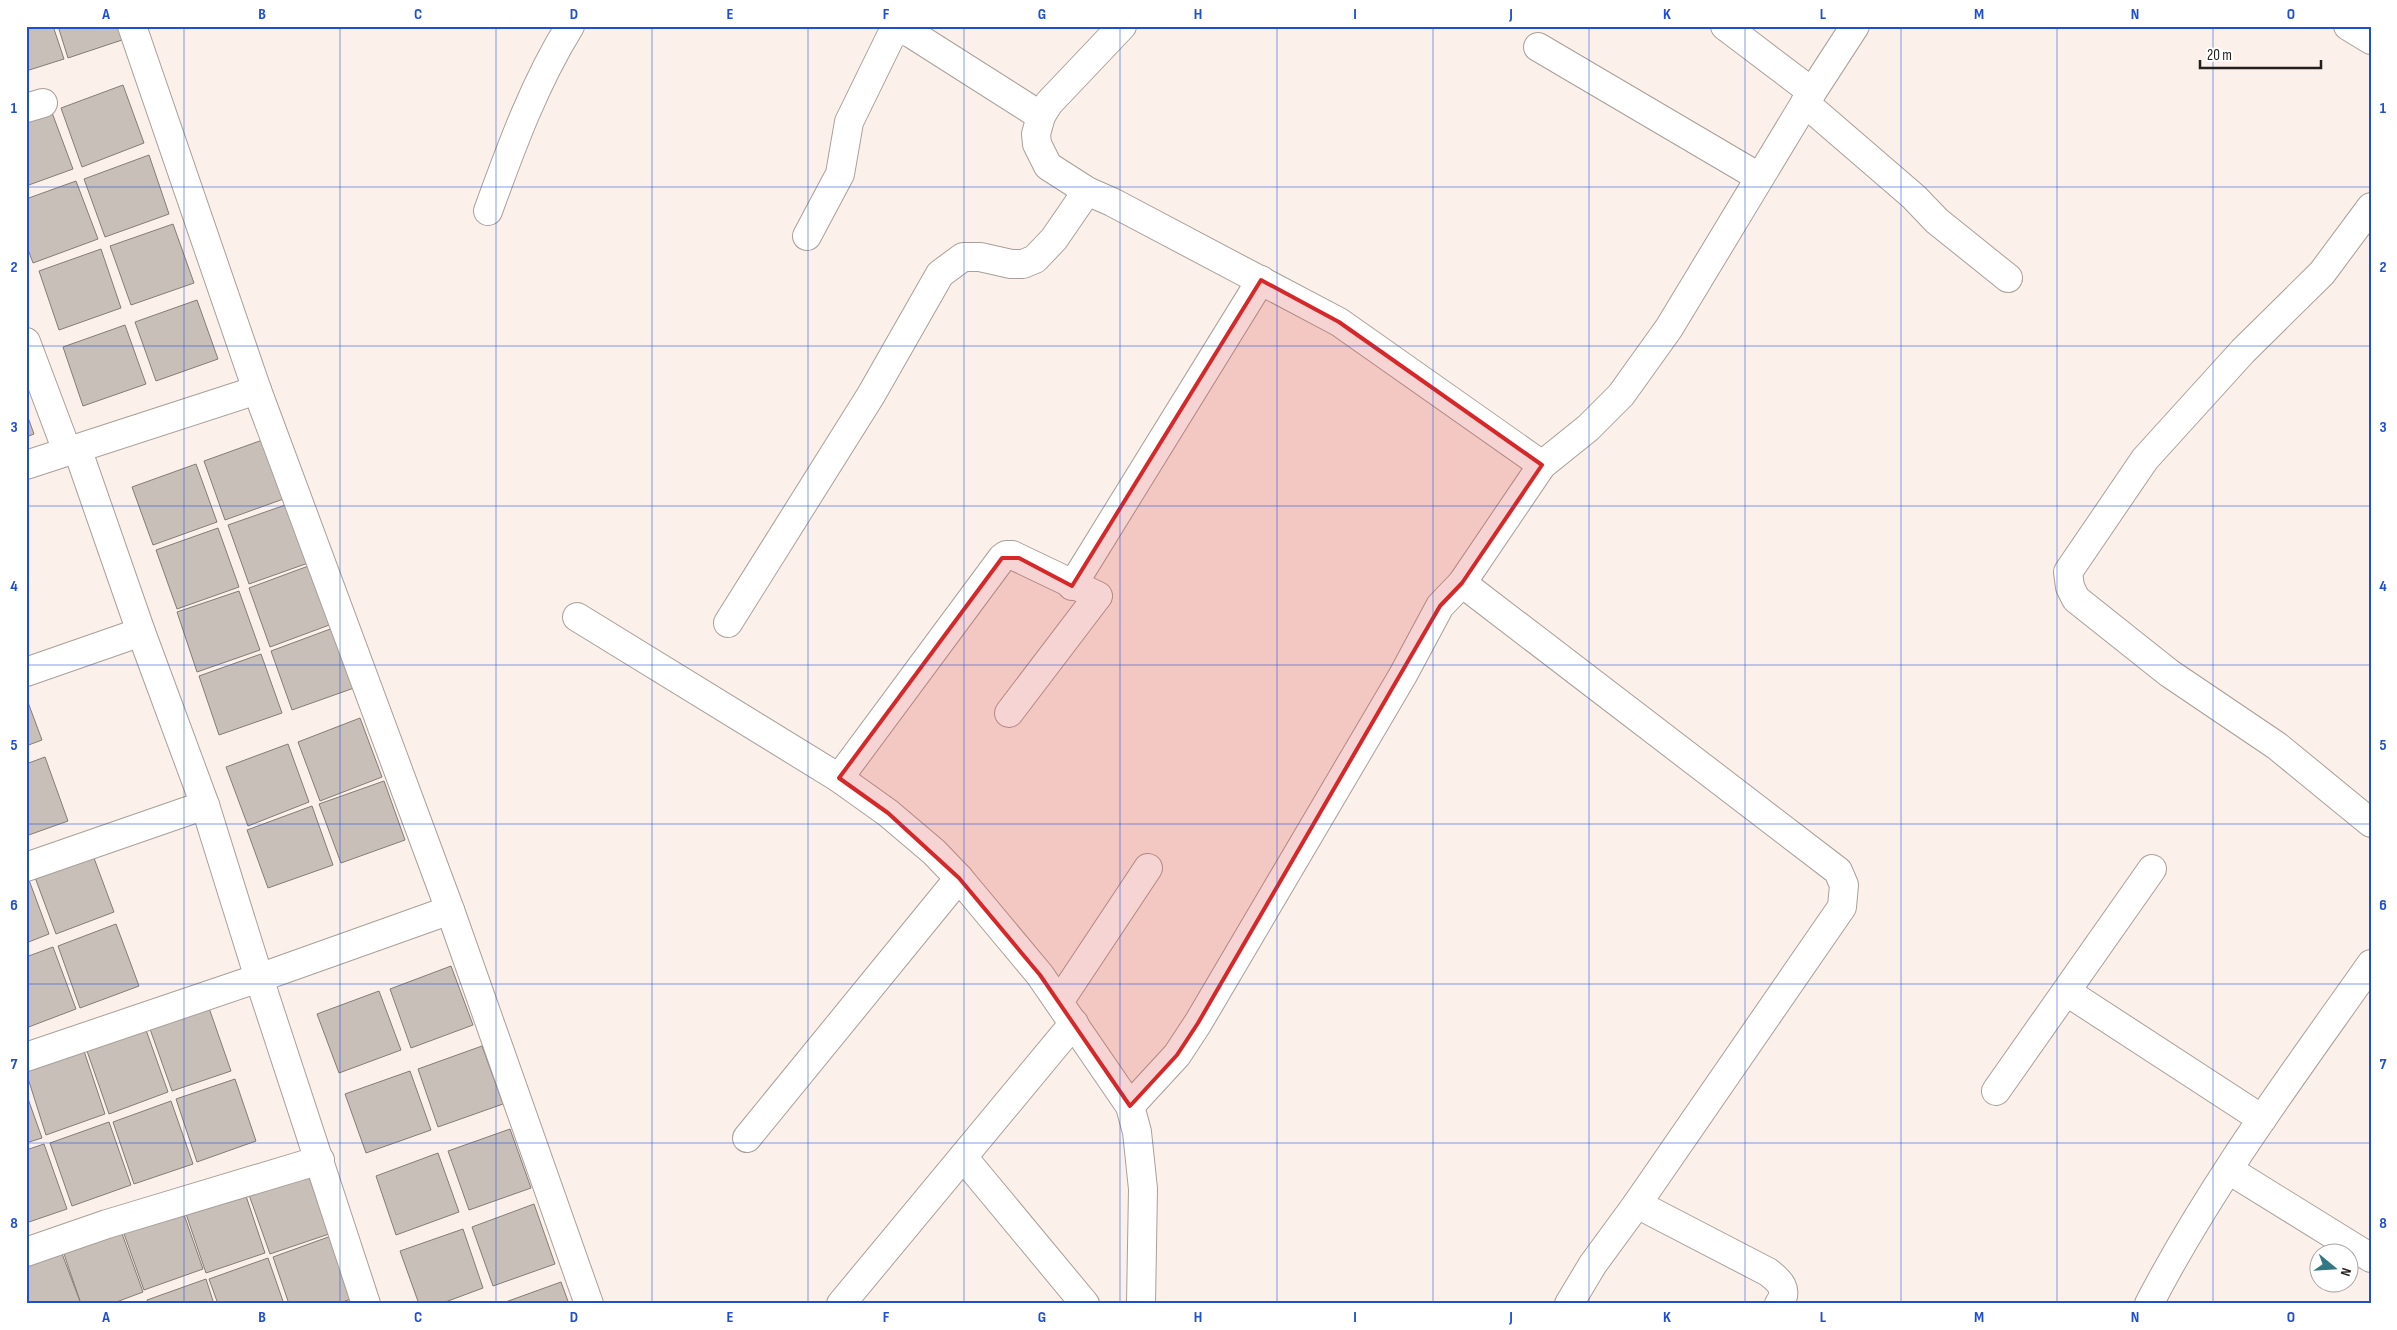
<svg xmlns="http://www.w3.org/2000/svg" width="2397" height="1330" viewBox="0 0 2397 1330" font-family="'Sofia Sans Condensed',sans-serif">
<rect width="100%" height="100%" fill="#fbf1ea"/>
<g fill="#c8bfb8" stroke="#847c75">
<path d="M26,26H53L64,59L26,71Z"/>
<path d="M58,26H124L128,38L68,58Z"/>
<path d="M123,85L144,143L82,167L61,108Z"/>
<path d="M51,110L73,169L26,186V119Z"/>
<path d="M149,155L169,214L105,237L84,179Z"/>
<path d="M76,181L98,239L33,263L26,244V199Z"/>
<path d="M173,224L194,283L131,305L110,246Z"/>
<path d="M101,249L121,308L59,330L39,271Z"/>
<path d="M197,300L218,359L156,381L135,322Z"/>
<path d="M125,325L146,384L83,406L63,347Z"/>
<path d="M26,412L34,434L26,437Z"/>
<path d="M268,438L289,497L225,520L204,461Z"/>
<path d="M196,464L217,522L153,545L132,487Z"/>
<path d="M291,503L311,562L249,584L228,525Z"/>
<path d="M218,528L239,587L177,609L156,550Z"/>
<path d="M311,565L332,624L270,647L249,588Z"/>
<path d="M239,591L260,650L197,672L177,612Z"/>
<path d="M333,628L354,688L292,710L271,651Z"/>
<path d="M261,654L282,713L219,735L199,676Z"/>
<path d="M26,697L42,740L26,746Z"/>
<path d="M360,718L382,777L320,801L298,742Z"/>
<path d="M288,744L309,802L248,826L226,767Z"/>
<path d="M45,757L68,821L26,836V764Z"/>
<path d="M384,781L405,840L341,863L319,804Z"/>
<path d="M312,806L333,865L268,888L247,830Z"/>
<path d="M91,850L114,912L56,934L33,872Z"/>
<path d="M26,872L49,934L26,943Z"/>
<path d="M116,924L139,986L80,1008L58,946Z"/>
<path d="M53,947L76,1009L26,1028V957Z"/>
<path d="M451,966L473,1025L411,1048L390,989Z"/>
<path d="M379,991L401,1050L339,1073L317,1014Z"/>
<path d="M209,1008L231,1071L172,1091L150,1029Z"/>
<path d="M146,1030L168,1092L109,1114L87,1051Z"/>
<path d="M482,1046L503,1104L438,1127L418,1069Z"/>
<path d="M84,1051L105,1114L46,1135L26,1072Z"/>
<path d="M410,1071L431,1130L366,1153L345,1094Z"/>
<path d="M235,1079L256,1141L197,1162L176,1099Z"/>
<path d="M26,1093L42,1138L26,1143Z"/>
<path d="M171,1101L193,1164L134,1184L113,1122Z"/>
<path d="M109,1122L131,1185L72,1206L50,1143Z"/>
<path d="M510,1129L531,1188L469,1210L448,1151Z"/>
<path d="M44,1144L67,1209L26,1223V1150Z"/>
<path d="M438,1153L459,1212L396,1235L376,1176Z"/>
<path d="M307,1171L329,1234L270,1254L248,1192Z"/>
<path d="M244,1190L265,1253L206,1273L185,1211Z"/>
<path d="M534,1204L555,1264L493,1286L472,1227Z"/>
<path d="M181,1206L203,1269L144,1290L122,1228Z"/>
<path d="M120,1228L143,1292L111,1304H81L62,1248Z"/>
<path d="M463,1229L483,1288L440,1304H419L400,1251Z"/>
<path d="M331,1236L353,1298L338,1304H289L273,1257Z"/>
<path d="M61,1251L81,1304H26V1264Z"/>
<path d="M268,1258L284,1304H218L209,1279Z"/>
<path d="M206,1279L214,1304H148L147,1300Z"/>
<path d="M561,1282L569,1304H500Z"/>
</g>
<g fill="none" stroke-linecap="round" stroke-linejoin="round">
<defs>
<g id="minor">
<path d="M132,26L257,390L450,910L589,1304"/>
<path d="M1122,26L1049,103L1041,116L1036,134L1037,144L1048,166L1087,191L1112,202L1339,322L1542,465"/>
<path d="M1725,26L1812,92"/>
<path d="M2348,26L2371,40"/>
<path d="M1538,47L1759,177"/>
<path d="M1805,103L1914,197L1937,221L2008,278"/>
<path d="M26,108L43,103"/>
<path d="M2371,207L2322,273L2243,351L2145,459L2068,572L2070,587L2076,599L2169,673L2277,746L2371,823"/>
<path d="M488,211C511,148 534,84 570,26"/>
<path d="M807,236L840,174L849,122L890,38L898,30H905L912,34L1041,116"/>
<path d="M26,342L67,451"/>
<path d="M77,448L141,632L205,805L259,978L366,1304"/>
<path d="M26,465L257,390"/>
<path d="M1462,583L1838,871L1844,885L1842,907L1637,1204L1593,1264L1569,1304"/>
<path d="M1072,586L1261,280"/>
<path d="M577,617L839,778L1002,558L1006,555H1012L1098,596L1009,713"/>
<path d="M728,623L871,395L940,274L963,257H980L1011,264H1023L1035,259L1054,239L1087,191"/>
<path d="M26,672L141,632"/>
<path d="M839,778L888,813L934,852L959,878L1040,975L1130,1106L1137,1132L1143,1189L1141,1304"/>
<path d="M26,867L205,805"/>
<path d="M2067,992L2262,1119"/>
<path d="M1059,1002L1148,868"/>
<path d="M26,1057L259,978L450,910"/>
<path d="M1996,1091L2152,869"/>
<path d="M1130,1106L1177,1055L1198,1023L1403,675L1440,606L1462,583L1542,465L1588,428L1621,395L1669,328L1805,103L1855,26"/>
<path d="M747,1138L959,878"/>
<path d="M963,1157L1085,1304"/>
<path d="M2229,1170L2371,1258"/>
<path d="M1637,1204L1768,1272C1780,1281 1789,1290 1779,1304"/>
<path d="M26,1252L107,1224L320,1160"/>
<path d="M841,1304L1074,1023"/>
<path d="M2149,1304C2211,1184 2293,1075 2371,964"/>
</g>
</defs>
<use href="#minor" stroke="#a89f98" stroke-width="30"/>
<use href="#minor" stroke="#fff" stroke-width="28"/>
</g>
<path fill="#d62828" fill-opacity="0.2" stroke="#d62828" stroke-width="4" stroke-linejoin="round" d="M1261,280L1339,322L1542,465L1462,583L1440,606L1198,1023L1177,1055L1130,1106L1040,975L959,878L888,813L839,778L1002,558H1019L1072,586Z"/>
<path fill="none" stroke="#1d4ed8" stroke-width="1" stroke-opacity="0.55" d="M184,26V1304M340,26V1304M496,26V1304M652,26V1304M808,26V1304M964,26V1304M1120,26V1304M1277,26V1304M1433,26V1304M1589,26V1304M1745,26V1304M1901,26V1304M2057,26V1304M2213,26V1304M26,187H2371M26,346H2371M26,506H2371M26,665H2371M26,824H2371M26,984H2371M26,1143H2371"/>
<rect width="2397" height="1330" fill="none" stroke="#ffffff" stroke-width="55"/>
<g transform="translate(2334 1268) rotate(108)"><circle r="24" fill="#ffffff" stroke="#a7a5a4"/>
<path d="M0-4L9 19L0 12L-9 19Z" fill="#317784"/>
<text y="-8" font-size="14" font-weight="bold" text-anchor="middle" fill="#221f1c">N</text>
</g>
<path d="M2200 60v8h121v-8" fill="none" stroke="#221f1c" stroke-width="2.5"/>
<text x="2207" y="60" font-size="15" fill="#221f1c" stroke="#ffffff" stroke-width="4" paint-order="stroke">20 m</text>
<rect x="28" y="28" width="2342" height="1274" fill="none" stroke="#1d4ed8" stroke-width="2"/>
<g font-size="16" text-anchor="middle" font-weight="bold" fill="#1d4ed8">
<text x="106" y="19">A</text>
<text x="262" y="19">B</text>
<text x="418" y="19">C</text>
<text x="574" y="19">D</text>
<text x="730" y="19">E</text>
<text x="886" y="19">F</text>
<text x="1042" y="19">G</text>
<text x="1198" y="19">H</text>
<text x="1355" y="19">I</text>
<text x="1511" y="19">J</text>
<text x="1667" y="19">K</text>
<text x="1823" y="19">L</text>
<text x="1979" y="19">M</text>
<text x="2135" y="19">N</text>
<text x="2291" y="19">O</text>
<text x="14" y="113">1</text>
<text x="2383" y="113">1</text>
<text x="14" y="272">2</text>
<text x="2383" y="272">2</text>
<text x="14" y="432">3</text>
<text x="2383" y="432">3</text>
<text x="14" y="591">4</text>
<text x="2383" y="591">4</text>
<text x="14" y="750">5</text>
<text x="2383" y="750">5</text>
<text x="14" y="910">6</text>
<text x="2383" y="910">6</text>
<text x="14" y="1069">7</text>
<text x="2383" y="1069">7</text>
<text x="14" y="1228">8</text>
<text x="2383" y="1228">8</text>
<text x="106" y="1322">A</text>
<text x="262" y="1322">B</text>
<text x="418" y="1322">C</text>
<text x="574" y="1322">D</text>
<text x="730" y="1322">E</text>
<text x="886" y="1322">F</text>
<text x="1042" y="1322">G</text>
<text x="1198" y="1322">H</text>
<text x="1355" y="1322">I</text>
<text x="1511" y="1322">J</text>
<text x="1667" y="1322">K</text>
<text x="1823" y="1322">L</text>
<text x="1979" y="1322">M</text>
<text x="2135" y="1322">N</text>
<text x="2291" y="1322">O</text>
</g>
</svg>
